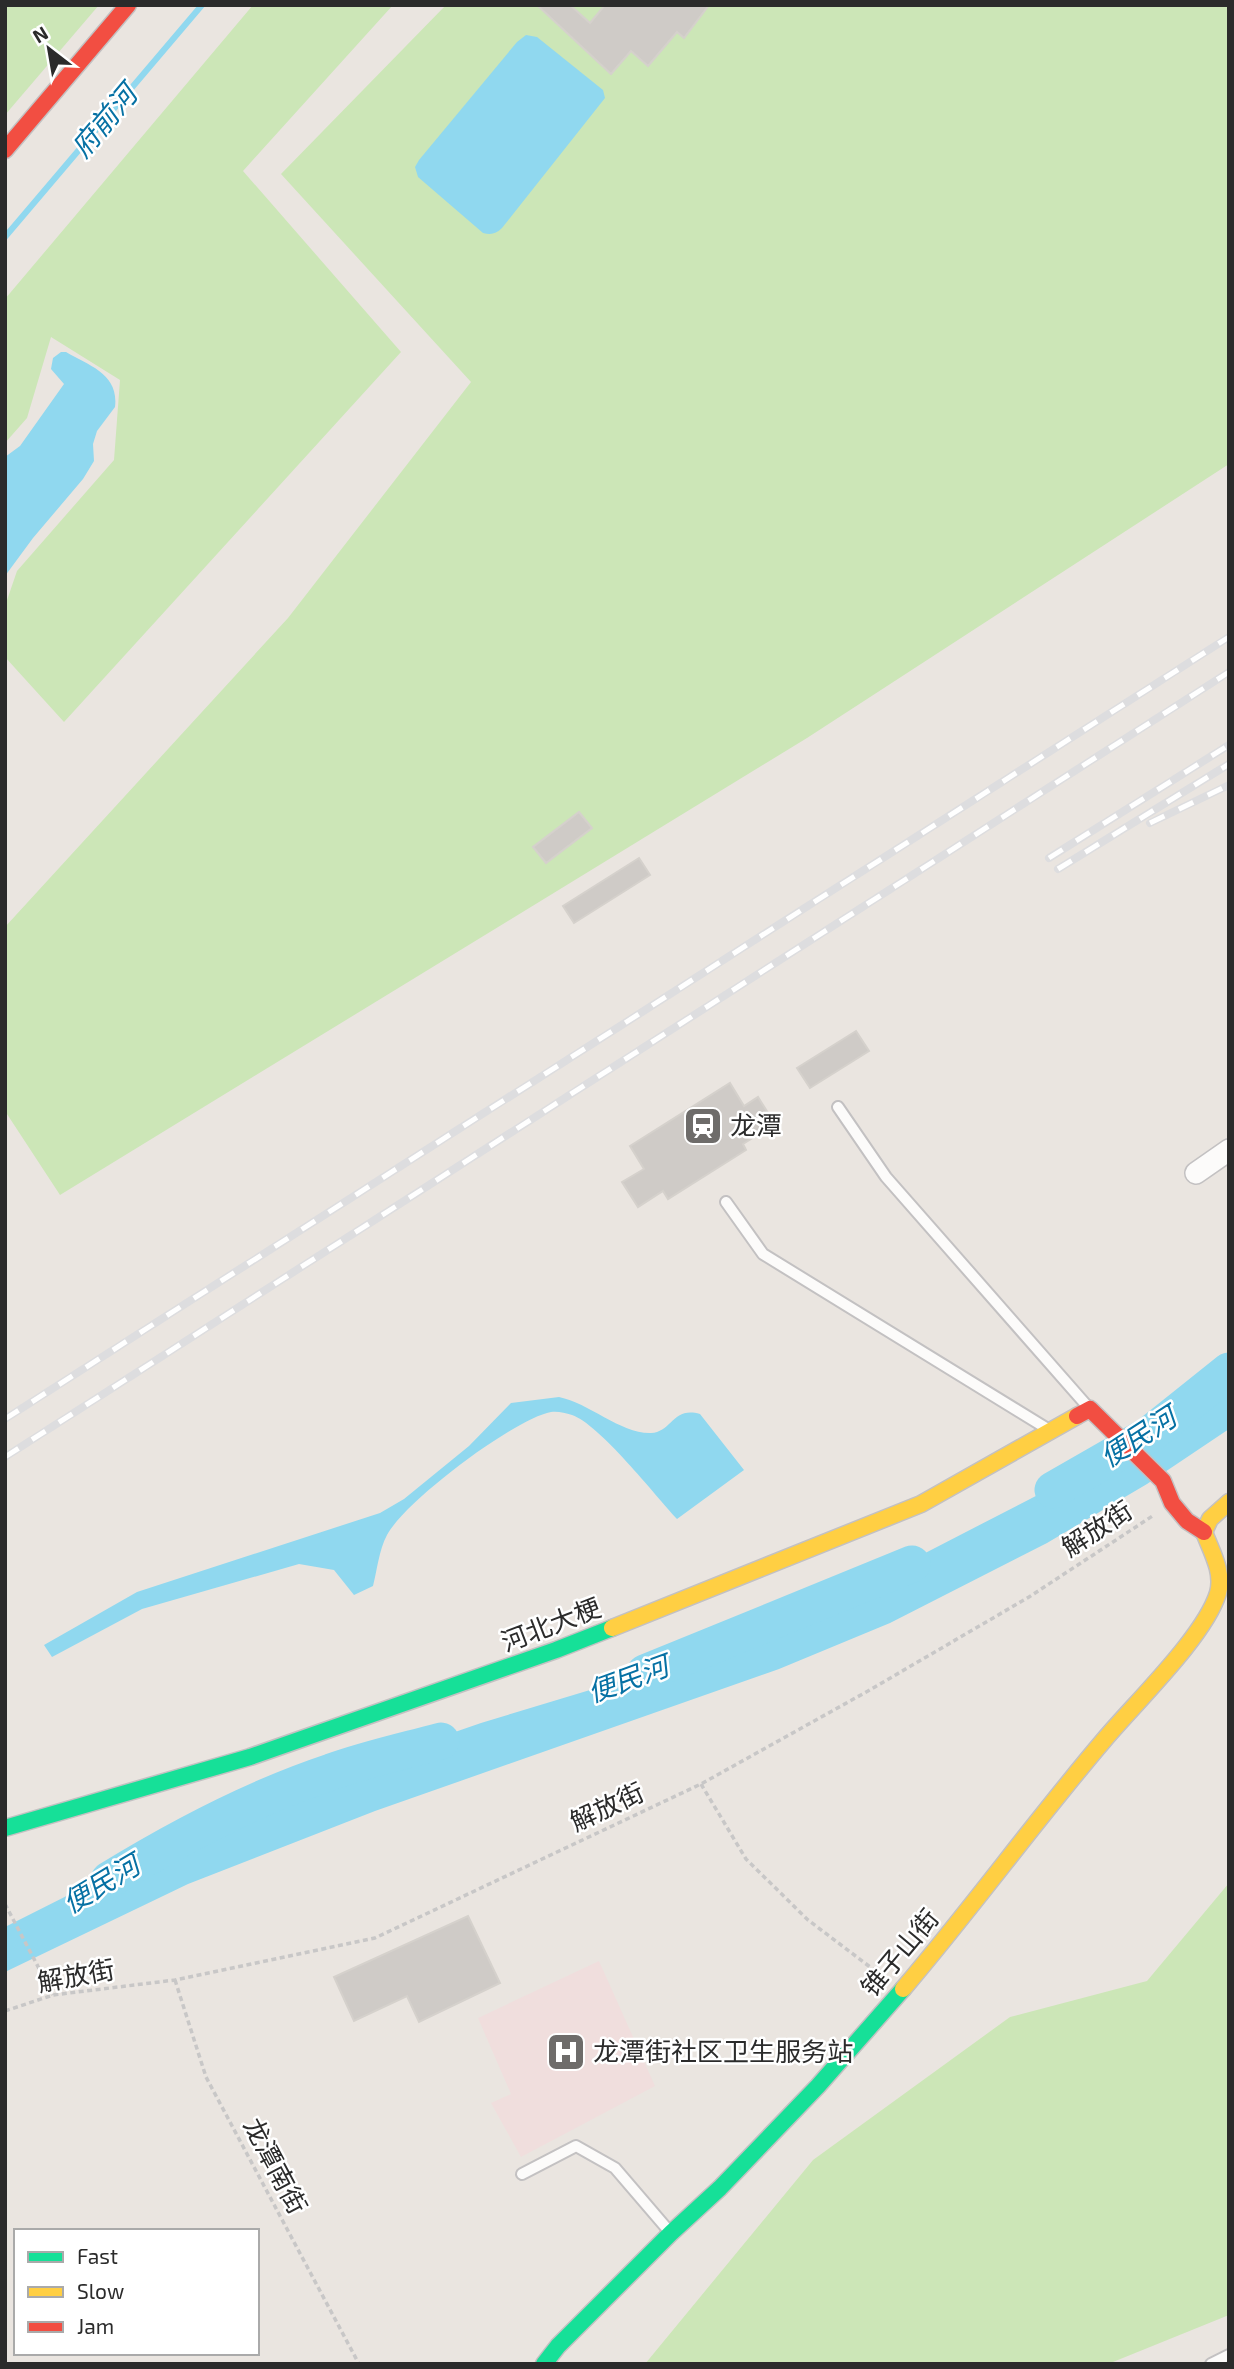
<svg xmlns="http://www.w3.org/2000/svg" width="1234" height="2369" viewBox="0 0 1234 2369" font-family="'Exo 2','Noto Sans SC',sans-serif">
<rect width="100%" height="100%" fill="#eae5e0"/>
<path fill="#f0dedd" d="M599,1961L655,2086L521,2157L491,2103L511,2094L478,2018Z"/>
<g fill="#cce6b7">
<path d="M5,5H99L5,115Z"/>
<path d="M253,5H393L243,171L401,352L64,722L5,657V606L17,571L114,460L120,380L51,337L27,418L5,443V299Z"/>
<path d="M446,5H1229V464L807,738L60,1195L5,1111V927L288,618L471,382L281,174Z"/>
<path d="M1229,1883V2315L1108,2364H645L813,2160L1010,2017L1147,1981Z"/>
</g>
<g fill="#90d8ef">
<path d="M526,35L537,37L603,90L605,98L502,228C496,234 491,235 483,233L418,177L415,167L419,160L517,42Z"/>
<path d="M61,352H66C90,366 119,374 115,407L97,431L93,444L94,461L83,479L33,538L5,576V457L20,446L64,384L51,369L53,358Z"/>
<path d="M1229,1379V1429L1147,1484L1047,1543L890,1623L779,1669L375,1811L188,1884L5,1972V1927L140,1859L242,1813L400,1751L481,1723L643,1674L779,1621L871,1581L1121,1452L1179,1417Z"/>
<path d="M559,1397C589,1403 621,1434 651,1433C672,1432 673,1406 700,1414L744,1470L677,1519C655,1495 599,1424 572,1415C565,1413 558,1411 551,1412C514,1419 405,1501 387,1535C379,1550 377,1570 373,1586L354,1595L334,1570L299,1564L142,1609L52,1657L44,1645L137,1592L380,1513L404,1499L469,1446L511,1403Z"/>
</g>
<g fill="none" stroke-linecap="round" stroke-linejoin="round">
<path stroke="#90d8ef" stroke-width="6" d="M5,237L202,5"/>
<g stroke="#90d8ef" stroke-width="37">
<path d="M1053,1490L1149,1435L1229,1371"/>
<path d="M645,1673L912,1564"/>
<path d="M109,1880C179,1837 253,1798 331,1772C367,1759 404,1751 441,1741"/>
</g>
</g>
<g fill="#cfcbc7" stroke="#d5d1cc" stroke-width="2">
<path d="M537,5H570L590,23L605,5H709L684,38L677,32L648,66L631,51L611,74Z"/>
<path d="M579,812L592,828L546,863L533,847Z"/>
<path d="M639,858L650,875L574,923L563,906Z"/>
<path d="M856,1031L869,1051L810,1088L797,1068Z"/>
<path d="M730,1083L744,1106L758,1097L775,1124L743,1144L746,1150L668,1199L663,1191L638,1207L622,1182L644,1169L630,1146Z"/>
<path d="M468,1916L500,1983L419,2022L407,1996L354,2021L334,1977Z"/>
</g>
<g fill="none" stroke-linecap="round" stroke-linejoin="round">
<defs>
<g id="lane">
<path d="M838,1107L886,1177L1088,1407"/>
<path d="M726,1202L763,1254L1046,1428"/>
<path d="M522,2174L576,2146L615,2168L669,2231"/>
<path d="M1211,2364L1229,2355"/>
</g>
<path id="street" d="M1196,1173L1229,1150"/>
<g id="fast">
<path d="M5,1828L250,1757L556,1650L612,1628"/>
<path d="M544,2364L558,2346L671,2233L720,2188L818,2086L903,1989"/>
</g>
<g id="slow">
<path d="M1204,1532L1210,1519L1229,1502"/>
<path d="M612,1628L921,1504L1077,1416"/>
<path d="M903,1989C972,1908 1035,1821 1104,1740C1135,1703 1205,1636 1218,1593C1224,1572 1211,1551 1204,1532"/>
</g>
<g id="jam">
<path d="M5,150L128,5"/>
<path d="M1077,1416L1090,1409L1163,1481L1172,1503L1187,1521L1204,1532"/>
</g>
</defs>
<use href="#lane" stroke="#c3c1c2" stroke-width="14"/>
<use href="#street" stroke="#c3c1c2" stroke-width="24"/>
<use href="#fast" stroke="#c3c1c2" stroke-width="19"/>
<use href="#slow" stroke="#c3c1c2" stroke-width="19"/>
<use href="#jam" stroke="#c3c1c2" stroke-width="19"/>
<g stroke="#c8c7c7" stroke-width="3.5" stroke-dasharray="5 3.5" stroke-linecap="butt">
<path d="M701,1784L746,1859L808,1920L882,1976"/>
<path d="M5,1904L53,1995"/>
<path d="M175,1980L206,2077L359,2364"/>
<path d="M5,2011L53,1995L175,1980L375,1938L701,1784L868,1691L1029,1597L1154,1515"/>
</g>
<use href="#lane" stroke="#fcfbfa" stroke-width="10"/>
<use href="#street" stroke="#fcfbfa" stroke-width="21"/>
<use href="#fast" stroke="#16e098" stroke-width="16"/>
<use href="#slow" stroke="#ffcf43" stroke-width="16"/>
<use href="#jam" stroke="#f24e42" stroke-width="16"/>
<defs>
<g id="rail">
<path d="M1150,823L1229,785"/>
<path d="M1049,858L1229,745"/>
<path d="M1058,869L1229,764"/>
<path d="M5,1419L1229,637"/>
<path d="M5,1457L1229,672"/>
</g>
</defs>
<use href="#rail" stroke="#dddddf" stroke-width="8"/>
<use href="#rail" stroke="#fff" stroke-width="5" stroke-dasharray="16" stroke-linecap="butt"/>
</g>
<defs>
<symbol id="station-square" viewBox="-11 -11 22 22"><rect x="-9" y="-9" width="18" height="18" rx="4" fill="#6e6c6a" stroke="#fff"/><path d="M-3-6H3Q5-6 5-4V2Q5 4 3 4L4.5 6H3L1.5 4h-3L-3 6H-4.5L-3 4Q-5 4-5 2V-4Q-5-6-3-6ZM-3.5-4v3h7v-3ZM-3.5 1v1.5H-2V1ZM2 1v1.5H3.5V1Z" fill="#fff"/></symbol>
<symbol id="hospital-square" viewBox="-11 -11 22 22"><rect x="-9" y="-9" width="18" height="18" rx="4" fill="#6e6c6a" stroke="#fff"/><path d="M-5-5h3v3.5h4V-5h3V5h-3V1.5h-4V5h-3Z" fill="#fff"/></symbol>
</defs>
<g fill-rule="evenodd">
<use href="#station-square" x="681" y="1104" width="44" height="44"/>
<use href="#hospital-square" x="544" y="2030" width="44" height="44"/>
</g>
<g text-anchor="middle" stroke-width="5" stroke-linejoin="round" paint-order="stroke">
<g font-size="26" fill="#2b2b2b" stroke="#fff" text-anchor="start">
<text x="730" y="1135">龙潭</text>
<text x="593" y="2061">龙潭街社区卫生服务站</text>
</g>
<g font-size="26" fill="#2b2b2b" stroke="#fff">
<text transform="translate(1097 1529) rotate(-33)" y="9">解放街</text>
<text transform="translate(551 1625) rotate(-21)" y="9">河北大梗</text>
<text transform="translate(607 1807) rotate(-25)" y="9">解放街</text>
<text transform="translate(900 1953) rotate(-50)" y="9">锥子山街</text>
<text transform="translate(76 1976) rotate(-10)" y="9">解放街</text>
<text transform="translate(275 2166) rotate(62)" y="9">龙潭南街</text>
</g>
<g font-size="28" font-style="italic" fill="#0671a4" stroke="#fff">
<text transform="translate(104 121) rotate(-50)" y="10">府前河</text>
<text transform="translate(1138 1437) rotate(-33)" y="10">便民河</text>
<text transform="translate(628 1679) rotate(-20)" y="10">便民河</text>
<text transform="translate(101 1884) rotate(-31)" y="10">便民河</text>
</g>
</g>
<rect width="1234" height="2369" fill="none" stroke="#2b2b2b" stroke-width="14"/>
<rect x="14" y="2229" width="245" height="126" fill="#ffffff" stroke="#aaaaaa" stroke-width="2"/>
<rect x="28" y="2252" width="35" height="10" fill="#16e098" stroke="#aaaaaa" stroke-width="2"/>
<text x="77" y="2264" font-size="21" fill="#2b2b2b">Fast</text>
<rect x="28" y="2287" width="35" height="10" fill="#ffcf43" stroke="#aaaaaa" stroke-width="2"/>
<text x="77" y="2299" font-size="21" fill="#2b2b2b">Slow</text>
<rect x="28" y="2322" width="35" height="10" fill="#f24e42" stroke="#aaaaaa" stroke-width="2"/>
<text x="77" y="2334" font-size="21" fill="#2b2b2b">Jam</text>
<g transform="translate(49 49) rotate(329)" stroke="#ffffff" stroke-width="5" paint-order="stroke">
<path d="M0-5L12 26L0 18L-12 26Z" fill="#2b2b2b"/>
<text y="-10" font-size="19" font-weight="bold" text-anchor="middle" fill="#2b2b2b">N</text>
</g>
</svg>
